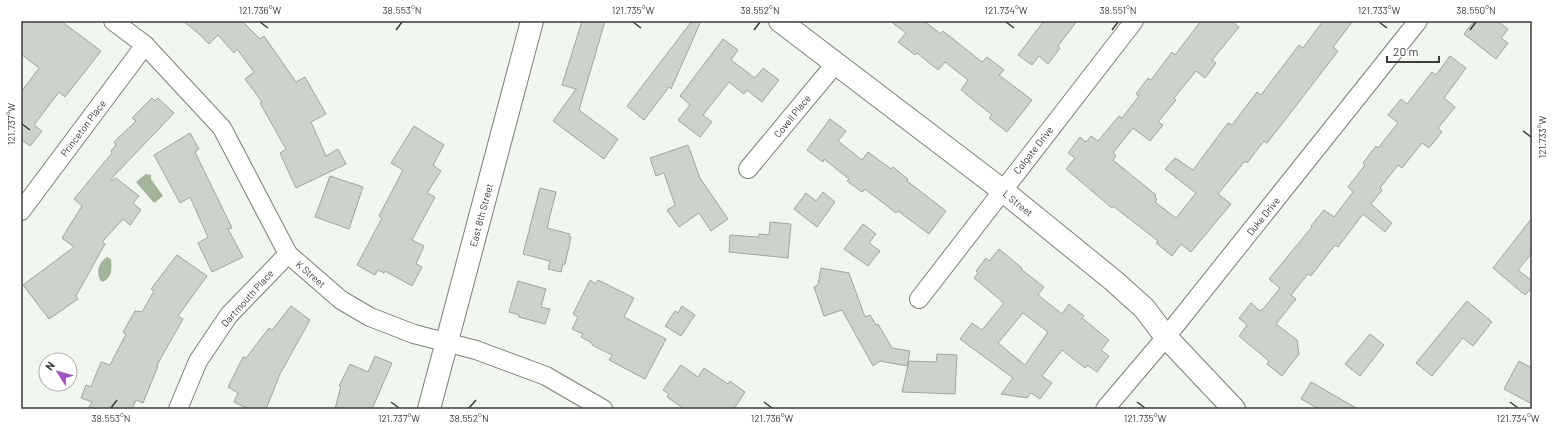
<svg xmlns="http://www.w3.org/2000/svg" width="1553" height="430" viewBox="0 0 1553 430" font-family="Barlow,sans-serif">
<rect width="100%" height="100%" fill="#f1f6ef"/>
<g fill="#a2b499">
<path d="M146,174L151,175V179L163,196L154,203L136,182Z"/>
<path d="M107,257L111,259C112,269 112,277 103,282L100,280C96,271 99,262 107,257Z"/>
</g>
<g fill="#cdd2cb" stroke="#a0a59e" fill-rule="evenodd">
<path d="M21,21H61L101,51L65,97L59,92L34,125L42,131L30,146L22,140L21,142V92L39,68L21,54Z"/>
<path d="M183,21H242L260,39L264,36L296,82L305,77L326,114L311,122L326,156L338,149L346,164L296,188L280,153L286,149L260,103L262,102L245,79L254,72L237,49L234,53L218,35L209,44L198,33Z"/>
<path d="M582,21H605L579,110L618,139L604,159L553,121L576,89L562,85Z"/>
<path d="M692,21H701L671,89L669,87L644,120L627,106Z"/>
<path d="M890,21H924L941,34L943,31L982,62L987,57L1004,70L999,75L1032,100L1007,132L989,118L992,115L961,90L968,80L945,62L938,70L917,53L915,55L898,42L906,33Z"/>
<path d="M1044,21H1077L1058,46L1060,48L1048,64L1039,56L1032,65L1018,55Z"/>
<path d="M1201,21H1231L1239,27L1212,60L1216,63L1205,78L1196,71L1174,98L1176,100L1158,122L1163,125L1150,141L1133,128L1113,153L1116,156L1113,160L1156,195L1155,197L1157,199L1155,202L1176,218L1196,193L1165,169L1175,158L1193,170L1228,123L1232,125L1257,92L1261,95L1299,45L1303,48L1323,21H1353L1333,47L1338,51L1292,111L1267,143L1264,141L1247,163L1245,161L1218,194L1231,204L1191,252L1181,244L1172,256L1156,243L1158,241L1113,206L1112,208L1066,169L1075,158L1068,153L1080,137L1086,142L1091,136L1098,141L1119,116L1122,118L1139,96L1136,94L1148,78L1151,80L1172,52L1175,55Z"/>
<path d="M1474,21H1497L1508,29L1501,38L1508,43L1496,59L1464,34Z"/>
<path d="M723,39L738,50L731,60L755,78L763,68L779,80L762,102L747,90L744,94L729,82L703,115L712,122L700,137L678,120L690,105L680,96Z"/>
<path d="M1450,56L1466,68L1444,98L1455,107L1438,128L1442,132L1429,148L1422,143L1402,168L1398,165L1380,188L1382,190L1371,204L1392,223L1385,232L1363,214L1338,247L1335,245L1311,276L1308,274L1291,295L1296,299L1276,324L1297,340L1299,354L1282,376L1267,364L1269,361L1239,336L1247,325L1239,318L1251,303L1260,311L1263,309L1280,288L1269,279L1312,227L1311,226L1324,210L1334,217L1353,192L1348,187L1365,165L1363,163L1376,146L1378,148L1398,123L1388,115L1401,99L1407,104L1432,72L1436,75Z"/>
<path d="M152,98L155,101L158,98L174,113L110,180L111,181L116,178L139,196L133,203L141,210L130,225L123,219L102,242L105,244L76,296L78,299L49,319L23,285L74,247L62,238L82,206L74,199L112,153L111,151L116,145L114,142L136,121L132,118Z"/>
<path d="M830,119L846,131L838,141L862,160L868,152L891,169L893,167L908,179L907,181L946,211L929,234L898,211L896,213L865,189L862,192L847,181L849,179L824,159L823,162L807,150Z"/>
<path d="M414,126L444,145L433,165L441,171L427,193L435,197L412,240L424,246L416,264L422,267L412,286L385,271L384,273L378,270L375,275L357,265L382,218L379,216L403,170L391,163Z"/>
<path d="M190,133L199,149L195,152L232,228L228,229L243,257L212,272L198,243L208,237L190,197L180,203L154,155Z"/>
<path d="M688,145L700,178L728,219L711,231L699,213L679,227L667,210L675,205L664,173L656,176L650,158Z"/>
<path d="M330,176L363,187L349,229L315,217Z"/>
<path d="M540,188L556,192L547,228L570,234L569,237H571L565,264H563L561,272L548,269L550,261L523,254Z"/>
<path d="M823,192L835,202L817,227L794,209L806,193L816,201Z"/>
<path d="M1532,218V253L1518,270L1532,281V287L1525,295L1493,268Z"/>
<path d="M770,222L791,224L788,258L729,252L730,235L758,237L759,234L769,235Z"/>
<path d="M863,224L876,234L869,243L880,251L868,266L844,249Z"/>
<path d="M999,249L1022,268L1021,269L1044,287L1038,295L1062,314L1069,304L1084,316L1082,318L1109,340L1101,350L1109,356L1097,372L1087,365L1085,368L1062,350L1042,376L1052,383L1040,399L1031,393L1027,398L1001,394L1013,378L960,339L972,323L982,330L1004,303L974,278L978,273L976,271L986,258L989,261ZM1023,313L1048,332L1025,365L998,343Z"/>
<path d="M177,255L207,276L178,316L183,319L157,365L158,366L143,403L136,400L132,409H88L92,402L81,398L86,385L91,387L101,362L110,365L126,334L123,332L135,311L142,312L154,291L151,289Z"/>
<path d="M821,268L849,273L865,317L870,315L876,325L878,324L892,348L910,351L907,366L880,361L873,366L842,310L824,316L814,287L818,285Z"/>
<path d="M590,280L596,284L598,280L634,298L624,317L666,339L645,379L609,360L612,355L592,345V343L581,337L583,334L572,329L578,317L573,314Z"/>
<path d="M518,281L546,289L541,307L550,309L545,324L519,317V315L509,312Z"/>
<path d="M1467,301L1492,322L1473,346L1463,338L1432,376L1416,363Z"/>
<path d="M291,306L310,320L280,374L266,409H249L234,402L238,393L228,387L243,357L246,358L269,328L272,330Z"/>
<path d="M682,306L695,315L681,336L665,326L675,311L678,313Z"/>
<path d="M1370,334L1384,345L1360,376L1345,364Z"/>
<path d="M937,354L957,355L955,394L902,392L909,361L936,362Z"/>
<path d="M375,356L392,363L372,409H335L341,386H339L350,364L368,372Z"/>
<path d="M1519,361L1532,368V404L1504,389Z"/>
<path d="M681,365L698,377L704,368L728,384L730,381L745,392L734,409H684L667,397L669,394L663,390Z"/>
<path d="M1311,382L1358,409H1319L1301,399Z"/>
</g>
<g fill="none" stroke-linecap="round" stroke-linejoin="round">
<defs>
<g id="minor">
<path d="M113,21L145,45L222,128L288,254L341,300L370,317L414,334L476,350L546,376L603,409"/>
<path d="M748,169L836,63"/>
<path d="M21,211L145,45"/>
<path d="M919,299L1134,21"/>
<path d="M178,409L198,361L229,315L288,254"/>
<path d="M1105,409L1166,337L1418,21"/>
</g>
<g id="tertiary">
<path d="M780,21L1002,190L1114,281L1144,308L1166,337L1234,409"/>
<path d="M429,409L532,21"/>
</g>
</defs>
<use href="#minor" stroke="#7b8079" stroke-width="20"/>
<use href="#tertiary" stroke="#7b8079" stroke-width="24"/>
<use href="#minor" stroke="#fff" stroke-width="18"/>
<use href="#tertiary" stroke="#fff" stroke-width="22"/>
</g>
<path fill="none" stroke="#3a3c39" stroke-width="1.5" d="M260,22L268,28M633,22L641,28M1006,22L1014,28M1379,22L1387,28M396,30L402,22M754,30L760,22M1112,30L1118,22M1470,30L1476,22M22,124L30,130M1523,131L1531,137M391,402L399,408M764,402L772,408M1137,402L1145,408M1510,402L1518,408M111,408L117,400M469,408L476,400"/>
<g text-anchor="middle" stroke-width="4" stroke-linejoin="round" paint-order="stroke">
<g font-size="10" fill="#3a3c39" stroke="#fff">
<text transform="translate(792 116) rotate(-51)" y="4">Covell Place</text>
<text transform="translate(83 128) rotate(-53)" y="4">Princeton Place</text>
<text transform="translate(1033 150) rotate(-52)" y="4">Colgate Drive</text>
<text transform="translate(1018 203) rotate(39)" y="4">L Street</text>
<text transform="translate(481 215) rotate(-75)" y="4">East 8th Street</text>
<text transform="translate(1263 216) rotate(-51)" y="4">Duke Drive</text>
<text transform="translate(311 274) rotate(41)" y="4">K Street</text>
<text transform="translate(247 298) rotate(-48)" y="4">Dartmouth Place</text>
</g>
</g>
<rect width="1553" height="430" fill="none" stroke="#ffffff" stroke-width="44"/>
<g transform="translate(58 372) rotate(307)"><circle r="19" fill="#ffffff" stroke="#b0b1b0"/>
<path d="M0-3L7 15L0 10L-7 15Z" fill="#a253c4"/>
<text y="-6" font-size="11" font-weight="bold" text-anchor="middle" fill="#3a3c39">N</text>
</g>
<path d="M1387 56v6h52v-6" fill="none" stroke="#3a3c39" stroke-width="2"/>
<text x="1393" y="56" font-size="12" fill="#3a3c39" stroke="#ffffff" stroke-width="3" paint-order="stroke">20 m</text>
<rect x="22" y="22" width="1509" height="386" fill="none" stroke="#3a3c39" stroke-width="1.5"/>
<g font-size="10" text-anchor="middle" fill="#3a3c39">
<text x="260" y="14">121.736°W</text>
<text x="402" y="14">38.553°N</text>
<text x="633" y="14">121.735°W</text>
<text x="760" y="14">38.552°N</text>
<text x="1006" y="14">121.734°W</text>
<text x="1118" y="14">38.551°N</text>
<text x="1379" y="14">121.733°W</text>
<text x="1476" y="14">38.550°N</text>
<text transform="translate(11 124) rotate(-90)" y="4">121.737°W</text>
<text transform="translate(1542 137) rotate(-90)" y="4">121.733°W</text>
<text x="111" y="422">38.553°N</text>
<text x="399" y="422">121.737°W</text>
<text x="469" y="422">38.552°N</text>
<text x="772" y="422">121.736°W</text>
<text x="1145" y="422">121.735°W</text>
<text x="1518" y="422">121.734°W</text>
</g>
</svg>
